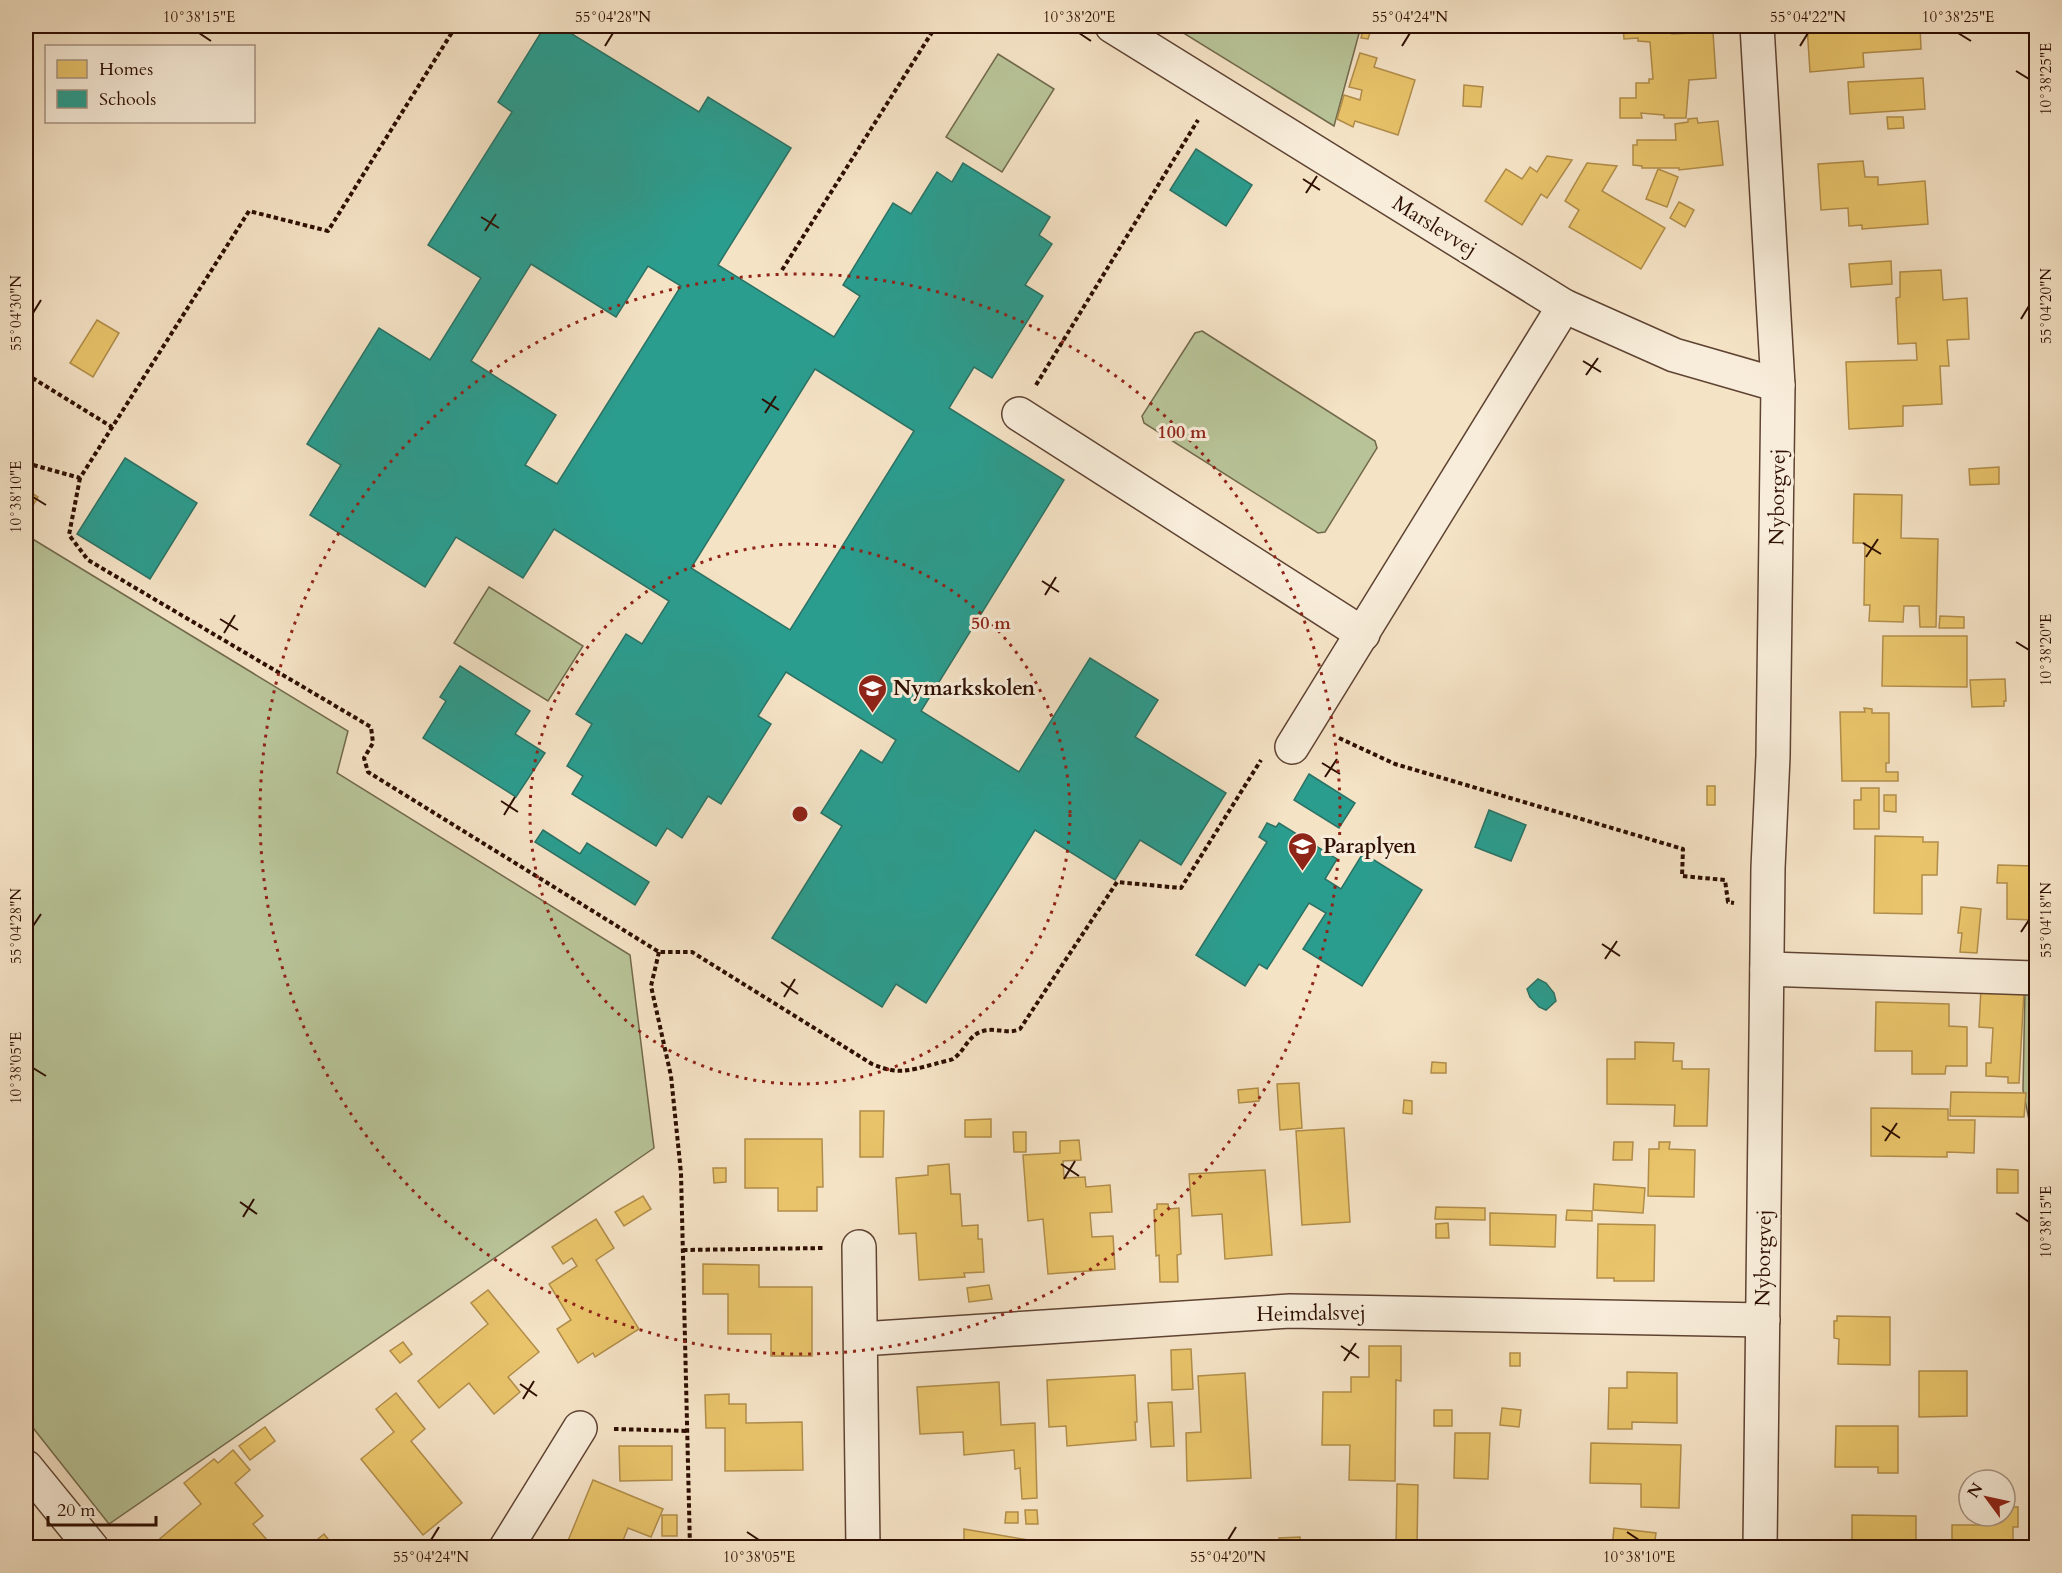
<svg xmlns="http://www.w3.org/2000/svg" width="2062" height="1573" viewBox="0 0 2062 1573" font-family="Cardo,serif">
<rect width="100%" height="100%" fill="#f5e3c6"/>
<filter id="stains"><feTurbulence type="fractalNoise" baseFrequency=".00333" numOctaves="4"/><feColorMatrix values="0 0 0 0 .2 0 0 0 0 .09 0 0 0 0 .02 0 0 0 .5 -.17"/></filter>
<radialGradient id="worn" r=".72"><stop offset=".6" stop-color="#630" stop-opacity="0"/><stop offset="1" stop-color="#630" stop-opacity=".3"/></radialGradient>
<g fill="#b8c498" stroke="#72694c" stroke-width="1.5">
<path d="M1172,26H1361L1334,126Z"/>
<path d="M998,54L1054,89L1002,172L946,137Z"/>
<path d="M1202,331L1375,441L1377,448L1325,532L1318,533L1144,423L1142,416L1195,333Z"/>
<path d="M26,535L348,731L337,773L630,955L654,1148L109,1524L26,1419Z"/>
<path d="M489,587L583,646L548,701L454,643Z"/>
<path d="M2025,988L2036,989V1155L2023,1090Z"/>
</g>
<g fill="#e9c46a" stroke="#b18d4a" stroke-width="1.5">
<path d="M1364,26H1385L1383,33L1371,30L1368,39L1361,38Z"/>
<path d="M1623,26H1671L1672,34L1713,32L1716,78L1689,80L1686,118H1664V115L1641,113L1642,118H1620V98H1636V83H1649V79H1653L1650,42L1638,41V38L1624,39Z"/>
<path d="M1807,26H1920L1921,49L1863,53L1864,67L1810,72Z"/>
<path d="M1360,53L1377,58L1374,67L1415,80L1398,135L1355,121L1353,127L1337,119L1344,95L1360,100L1362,90L1349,87Z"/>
<path d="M1923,78L1925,109L1850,114L1848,82Z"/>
<path d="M1464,85L1483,87L1481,107L1463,106Z"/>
<path d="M1887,117H1903L1904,128L1888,129Z"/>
<path d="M1697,118L1698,123L1718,121L1723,165L1679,170V168H1642V166L1633,165V145H1637V140H1676L1675,124L1688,122V119Z"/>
<path d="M1547,156L1572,160L1547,198L1541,194L1522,225L1485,201L1506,169L1522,179L1530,167L1537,172Z"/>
<path d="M1863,161L1865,177H1878V185L1925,181L1928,224L1862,229V225L1849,226L1848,208L1821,210L1818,164Z"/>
<path d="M1587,163L1617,166L1602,191L1665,228L1641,269L1569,227L1579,210L1565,201Z"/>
<path d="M1658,169L1678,177L1667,207L1646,199Z"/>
<path d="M1679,202L1694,210L1685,227L1670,218Z"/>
<path d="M1891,261L1892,284L1851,287L1849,264Z"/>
<path d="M1941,270L1943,300L1967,298L1969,339L1947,340L1949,366H1940L1942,404L1903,406V426L1849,429L1846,362L1917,360L1916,343L1898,344L1896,298L1900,297V272Z"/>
<path d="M97,320L119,333L93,377L70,363Z"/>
<path d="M1999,467V484L1970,485L1969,469Z"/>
<path d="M27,490L38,497L26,517V492Z"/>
<path d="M1854,494L1902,495L1901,538L1938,539L1936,627H1920L1919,606H1904L1903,622L1869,621L1870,605H1864L1865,543H1853Z"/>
<path d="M1940,616L1964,617V628H1939Z"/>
<path d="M1883,636H1967V687L1882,686Z"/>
<path d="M2005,679L2006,701H2004V706L1972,707L1970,680Z"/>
<path d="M1864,708L1872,709V713H1889V763H1886V772H1898V781H1842L1840,712H1865Z"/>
<rect x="1707" y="786" width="8" height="19"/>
<path d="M1861,788H1879V829H1854V800H1861Z"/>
<path d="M1884,795H1896V812L1884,811Z"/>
<path d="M1875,836L1923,837V842H1938L1937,875H1922V914L1874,913Z"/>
<path d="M1998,865L2034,866V875H2036V920L2007,919V883H1997Z"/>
<path d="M1961,907L1981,909L1977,953L1960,952L1962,933H1958Z"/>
<path d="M1981,988L2024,991L2019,1083H2008V1077L1986,1076V1063H1991L1993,1028L1979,1027Z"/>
<path d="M1876,1002L1949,1004V1026L1967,1027V1066H1946L1945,1074H1912V1051H1875Z"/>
<path d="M1635,1042L1674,1043L1673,1061H1682V1069H1709L1707,1126H1674L1675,1105L1607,1104V1059H1635Z"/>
<path d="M1432,1062L1446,1063V1073H1431Z"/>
<path d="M1299,1083L1302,1128L1280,1130L1277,1084Z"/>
<path d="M1258,1088L1259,1101L1239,1103L1238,1090Z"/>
<path d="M1951,1092L2026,1093L2024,1117L1950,1116Z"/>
<path d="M1404,1100L1412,1101V1114L1403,1113Z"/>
<path d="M1871,1108L1948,1109V1120H1975L1974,1153L1947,1152V1157L1871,1156Z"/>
<path d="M860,1111H884L883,1157H860Z"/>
<path d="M991,1119V1137H965V1120Z"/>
<path d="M1344,1128L1350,1222L1302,1225L1296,1131Z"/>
<path d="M1013,1132H1026V1152H1014Z"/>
<path d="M745,1139H822L823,1187H817V1211H778V1188H745Z"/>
<path d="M1079,1140L1081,1160L1063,1161L1064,1178L1085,1177L1086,1187L1110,1185L1112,1212L1090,1213L1092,1237L1113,1236L1115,1269L1048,1274L1043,1219L1028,1221L1023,1155L1060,1153V1141Z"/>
<path d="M1614,1142H1633L1632,1160H1613Z"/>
<path d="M1659,1142H1670L1669,1149L1695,1150L1694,1197L1648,1196L1649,1149H1659Z"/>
<path d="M949,1164L951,1194H960L962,1226L978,1225V1239H982L984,1272L964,1273L965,1277L919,1280L916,1233L899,1234L896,1178L928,1175V1166Z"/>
<path d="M713,1168H726V1182L714,1183Z"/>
<path d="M1997,1169L2018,1170V1193H1997Z"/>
<path d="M1265,1170L1272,1255L1225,1259L1222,1214L1192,1216L1189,1174Z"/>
<path d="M1594,1184L1645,1188L1643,1213L1593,1210Z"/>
<path d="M643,1196L651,1209L624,1226L615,1212Z"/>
<path d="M1157,1204H1168L1169,1209L1179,1208L1181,1254L1177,1255L1178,1282H1160L1159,1255L1156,1256L1154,1210L1157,1209Z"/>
<path d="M1436,1207L1485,1208V1220L1435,1219Z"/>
<path d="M1567,1210L1592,1211V1221L1566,1220Z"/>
<path d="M1490,1213L1556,1215L1555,1247L1490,1245Z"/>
<path d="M596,1219L614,1248L596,1260L639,1329L595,1357L593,1353L578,1363L557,1329L571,1320L549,1284L577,1266L572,1258L563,1264L552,1247Z"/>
<path d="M1448,1223L1449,1238H1436V1224Z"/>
<path d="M1598,1224L1655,1225L1654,1281H1614V1278H1597Z"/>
<path d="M703,1264L759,1265V1287H812V1356H771V1334H728V1294H703Z"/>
<path d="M989,1285L992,1299L969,1302L967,1288Z"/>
<path d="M488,1290L539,1352L508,1377L520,1392L494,1414L469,1383L439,1408L418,1381L488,1324L471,1303Z"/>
<path d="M1837,1316L1890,1317V1365L1838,1364L1839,1339L1834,1338V1321H1837Z"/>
<path d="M403,1342L412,1354L400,1363L390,1351Z"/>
<path d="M1369,1346H1401V1381L1396,1380L1395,1481L1349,1480L1350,1445H1322L1323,1392H1351V1377H1369Z"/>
<path d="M1191,1349L1193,1389L1172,1390L1171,1350Z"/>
<rect x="1510" y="1353" width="10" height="13"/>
<path d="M1919,1371H1967V1416L1919,1417Z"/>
<path d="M1627,1372L1677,1373V1423L1632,1422V1429H1608L1609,1388H1627Z"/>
<path d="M1245,1373L1251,1478L1187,1481L1186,1433L1201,1432L1198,1376Z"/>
<path d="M1135,1375L1137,1422H1135L1136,1440L1067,1446L1066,1426L1049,1427L1047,1380Z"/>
<path d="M999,1382L1001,1425L1035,1423L1037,1498L1022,1499L1020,1468L1015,1469L1014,1450L964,1455L963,1432L920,1434L917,1387Z"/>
<path d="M396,1393L425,1429L411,1441L462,1503L423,1535L361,1459L394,1432L376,1409Z"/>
<path d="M729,1394V1404H746V1423L802,1422L803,1470L725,1471V1428H706L705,1395Z"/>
<path d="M1172,1402L1174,1446L1151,1447L1148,1403Z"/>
<path d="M1502,1408L1521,1410L1519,1427L1500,1425Z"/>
<rect x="1434" y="1410" width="18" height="16"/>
<path d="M1836,1426H1898V1473H1878V1467H1835Z"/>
<path d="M265,1427L275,1441L250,1460L239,1446Z"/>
<path d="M1455,1433H1490L1488,1479L1454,1478Z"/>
<path d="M1591,1443L1681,1445L1679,1508L1641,1507V1484L1590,1483Z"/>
<path d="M619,1446H672V1480L620,1481Z"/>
<path d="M233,1450L250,1470L235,1483L263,1516L253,1524L267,1540L257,1548H234L230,1542L224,1548H161L156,1542L201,1504L184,1483L214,1459L218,1463Z"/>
<path d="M593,1480L663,1509L651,1537L628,1528L620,1548H565Z"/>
<path d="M1397,1484L1418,1485L1417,1548H1396Z"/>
<path d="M2005,1507H2018V1527H2013V1541L1952,1540V1525H1984V1516H2005Z"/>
<path d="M1025,1510H1037L1038,1524H1026Z"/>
<path d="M1006,1512H1018V1523H1005Z"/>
<rect x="662" y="1515" width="15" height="21"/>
<path d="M1852,1515L1916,1516V1548H1852Z"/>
<path d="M1614,1528L1656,1533L1654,1548H1612Z"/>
<path d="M964,1529L1028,1540V1548H964Z"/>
<path d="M324,1534L335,1548H307Z"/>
<path d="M1300,1537V1548H1280L1279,1538Z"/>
</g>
<g fill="#2a9d8f" stroke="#2b7264" stroke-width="1.5" fill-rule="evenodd">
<path d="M545,26H559L699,112L708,97L791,148L718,265L834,337L860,296L843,285L893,203L911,214L937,172L952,182L963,163L1050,217L1039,235L1052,244L1025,285L1043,296L992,378L974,367L949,408L1064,480L921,711L1019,772L1090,658L1158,700L1135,737L1226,793L1181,865L1140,840L1115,880L1035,830L926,1003L896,984L882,1007L772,938L842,826L821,813L861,750L882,763L896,740L786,672L758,716L771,724L721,804L708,796L682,838L667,828L656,846L572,794L583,776L567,766L592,724L576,714L626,634L642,644L669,601L554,529L523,578L456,537L425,587L310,515L341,465L307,444L379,328L430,360L481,278L428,245L512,112L498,102ZM531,264L616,317L648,266L681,286L557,484L525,465L556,415L471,361ZM815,369L914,431L790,630L691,568Z"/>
<path d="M1196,149L1252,185L1226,226L1170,190Z"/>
<path d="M125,458L197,503L150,579L77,534Z"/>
<path d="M460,666L530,711L515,734L545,753L516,797L423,738L446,701L440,697Z"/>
<path d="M1309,774L1355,803L1339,828L1294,800Z"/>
<path d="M1489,810L1526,825L1511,861L1475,847Z"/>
<path d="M1267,823L1276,827L1279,823L1337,859L1325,879L1341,889L1363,853L1422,890L1362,986L1303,949L1326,913L1309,903L1267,969L1259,964L1245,986L1196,955L1267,842L1259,837Z"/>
<path d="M543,830L580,854L587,843L649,882L635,905L535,842Z"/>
<path d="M1538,979L1546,983L1554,993L1556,1001L1546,1010L1539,1007L1530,997L1527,989Z"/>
</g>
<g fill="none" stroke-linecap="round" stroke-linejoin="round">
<defs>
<g id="minor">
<path d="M1112,26L1564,306L1674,355L1778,385"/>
<path d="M1757,26L1778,385L1773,756L1768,868L1760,1548"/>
<path d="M1019,414L1363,634"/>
<path d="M1292,747L1564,306"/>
<path d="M1767,969L2036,978"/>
<path d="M859,1247L863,1548"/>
<path d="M861,1339L1290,1311L1763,1320"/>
<path d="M26,1467L92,1548"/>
<path d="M506,1548L580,1428"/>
</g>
</defs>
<use href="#minor" stroke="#5f4332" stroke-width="36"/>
<g stroke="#2d0e01" stroke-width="4" stroke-dasharray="4.5 3" stroke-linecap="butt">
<path d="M782,270L936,26"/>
<path d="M26,374L112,427"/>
<path d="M1036,385L1198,120"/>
<path d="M26,463L80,478L249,211L328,231L456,26"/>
<path d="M80,478L69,535L88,560L371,727L373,743L364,758L368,772L659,952H692L872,1064C899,1075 907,1071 935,1064C940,1062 948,1061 953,1059C965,1051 968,1035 983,1031C997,1027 1006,1035 1020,1029L1117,882L1181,888L1261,760"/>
<path d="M1339,738L1395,764L1683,849L1682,876L1725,880L1728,902L1734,903"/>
<path d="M659,952L651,986L671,1076L681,1173L690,1548"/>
<path d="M683,1250L824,1248"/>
<path d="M614,1429L688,1431"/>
</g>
<use href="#minor" stroke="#f8edda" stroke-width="33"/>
</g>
<path fill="none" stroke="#2d0e01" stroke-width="2" d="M199,33L211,41M1079,33L1091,41M1958,33L1971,41M605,46L613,33M1402,46L1410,33M1800,46L1808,33M2016,71L2029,79M1303,179L1320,190M1306,193L1317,176M481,217L499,228M485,231L496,214M33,313L41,300M2021,319L2029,306M1583,361L1601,372M1586,375L1598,358M762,399L779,410M765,413L776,396M33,497L46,505M1863,543L1881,554M1866,557L1878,539M1042,581L1059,592M1045,595L1056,577M220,619L238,630M224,633L235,615M2016,642L2029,650M1322,763L1340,774M1325,777L1337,759M501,801L518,812M504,815L515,797M33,926L41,914M2021,932L2029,920M1602,944L1620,956M1605,959L1617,941M781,982L798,994M784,997L795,979M33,1068L46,1076M1882,1126L1900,1138M1885,1141L1897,1123M1061,1164L1079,1176M1064,1179L1075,1161M240,1202L257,1214M2016,1213L2029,1222M243,1217L254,1199M1341,1346L1359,1358M1344,1361L1356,1343M520,1384L537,1396M523,1399L534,1381M747,1532L759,1540M1627,1532L1639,1540M431,1540L439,1527M1228,1540L1236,1527"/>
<g fill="none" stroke="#8f2418" stroke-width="3" stroke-dasharray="3 6">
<circle cx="800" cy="814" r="270"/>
<circle cx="800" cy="814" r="540"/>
</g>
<defs>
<symbol id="school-pin" viewBox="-11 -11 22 30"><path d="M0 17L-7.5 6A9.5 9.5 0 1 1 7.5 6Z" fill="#8f2418" stroke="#f8edda"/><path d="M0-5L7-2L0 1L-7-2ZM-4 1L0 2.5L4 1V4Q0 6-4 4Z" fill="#fff"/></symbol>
</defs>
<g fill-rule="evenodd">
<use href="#school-pin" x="856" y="672" width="33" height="45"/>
<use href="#school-pin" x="1286" y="830" width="33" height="45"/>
</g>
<g text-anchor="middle" stroke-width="6" stroke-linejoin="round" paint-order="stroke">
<g font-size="21" fill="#2d0e01" stroke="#f8edda">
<text transform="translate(1435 226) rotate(32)" y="7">Marslevvej</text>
<text transform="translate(1777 497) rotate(-89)" y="7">Nyborgvej</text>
<text transform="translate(1763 1258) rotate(-89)" y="7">Nyborgvej</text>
<text transform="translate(1311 1313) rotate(-1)" y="7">Heimdalsvej</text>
</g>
<g font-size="21" font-weight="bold" fill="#2d0e01" stroke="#f8edda" text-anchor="start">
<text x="893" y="695">Nymarkskolen</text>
<text x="1323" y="853">Paraplyen</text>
</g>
</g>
<circle cx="800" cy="814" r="9" fill="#8f2418" stroke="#f8edda" stroke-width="3"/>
<g font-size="18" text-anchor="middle" font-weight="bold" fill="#8f2418" stroke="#f8edda" stroke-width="6" stroke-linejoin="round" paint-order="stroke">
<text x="1182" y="438">100 m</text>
<text x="991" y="629">50 m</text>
</g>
<rect width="2062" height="1573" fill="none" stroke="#f5e3c6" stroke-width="66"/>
<rect x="45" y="45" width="210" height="78" fill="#f8edda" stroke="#a79483" stroke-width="1.5"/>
<rect x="57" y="60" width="30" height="18" fill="#e9c46a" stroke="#a79483" stroke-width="1.5"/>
<text x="99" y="75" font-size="18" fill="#2d0e01">Homes</text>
<rect x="57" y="90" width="30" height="18" fill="#2a9d8f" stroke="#a79483" stroke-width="1.5"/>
<text x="99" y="105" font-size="18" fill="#2d0e01">Schools</text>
<g transform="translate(1987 1498) rotate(303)"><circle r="28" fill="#f8edda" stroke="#a79483" stroke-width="1.5"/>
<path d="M0-4.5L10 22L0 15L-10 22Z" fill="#8f2418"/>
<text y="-9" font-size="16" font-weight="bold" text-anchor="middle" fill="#2d0e01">N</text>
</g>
<path d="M48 1516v9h108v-9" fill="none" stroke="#2d0e01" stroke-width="3"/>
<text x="57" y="1516" font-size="18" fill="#2d0e01" stroke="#f8edda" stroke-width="4.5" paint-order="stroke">20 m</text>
<rect x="33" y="33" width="1996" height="1507" fill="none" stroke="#2d0e01" stroke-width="2"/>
<g font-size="15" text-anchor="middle" fill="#2d0e01">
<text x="199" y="22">10°38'15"E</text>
<text x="613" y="22">55°04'28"N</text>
<text x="1079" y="22">10°38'20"E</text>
<text x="1410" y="22">55°04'24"N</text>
<text x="1808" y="22">55°04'22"N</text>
<text x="1958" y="22">10°38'25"E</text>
<text transform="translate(2046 79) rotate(-90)" y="5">10°38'25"E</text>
<text transform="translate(2046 306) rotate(-90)" y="5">55°04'20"N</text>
<text transform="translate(16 313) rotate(-90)" y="5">55°04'30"N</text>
<text transform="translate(16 497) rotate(-90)" y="5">10°38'10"E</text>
<text transform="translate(2046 650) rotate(-90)" y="5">10°38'20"E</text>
<text transform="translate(2046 920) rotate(-90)" y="5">55°04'18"N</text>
<text transform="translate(16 926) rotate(-90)" y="5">55°04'28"N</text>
<text transform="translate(16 1068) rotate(-90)" y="5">10°38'05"E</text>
<text transform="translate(2046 1222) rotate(-90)" y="5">10°38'15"E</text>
<text x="431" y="1562">55°04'24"N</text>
<text x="759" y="1562">10°38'05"E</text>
<text x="1228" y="1562">55°04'20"N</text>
<text x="1639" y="1562">10°38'10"E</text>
</g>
<rect width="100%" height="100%" filter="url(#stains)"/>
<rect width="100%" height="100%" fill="url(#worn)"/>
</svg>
